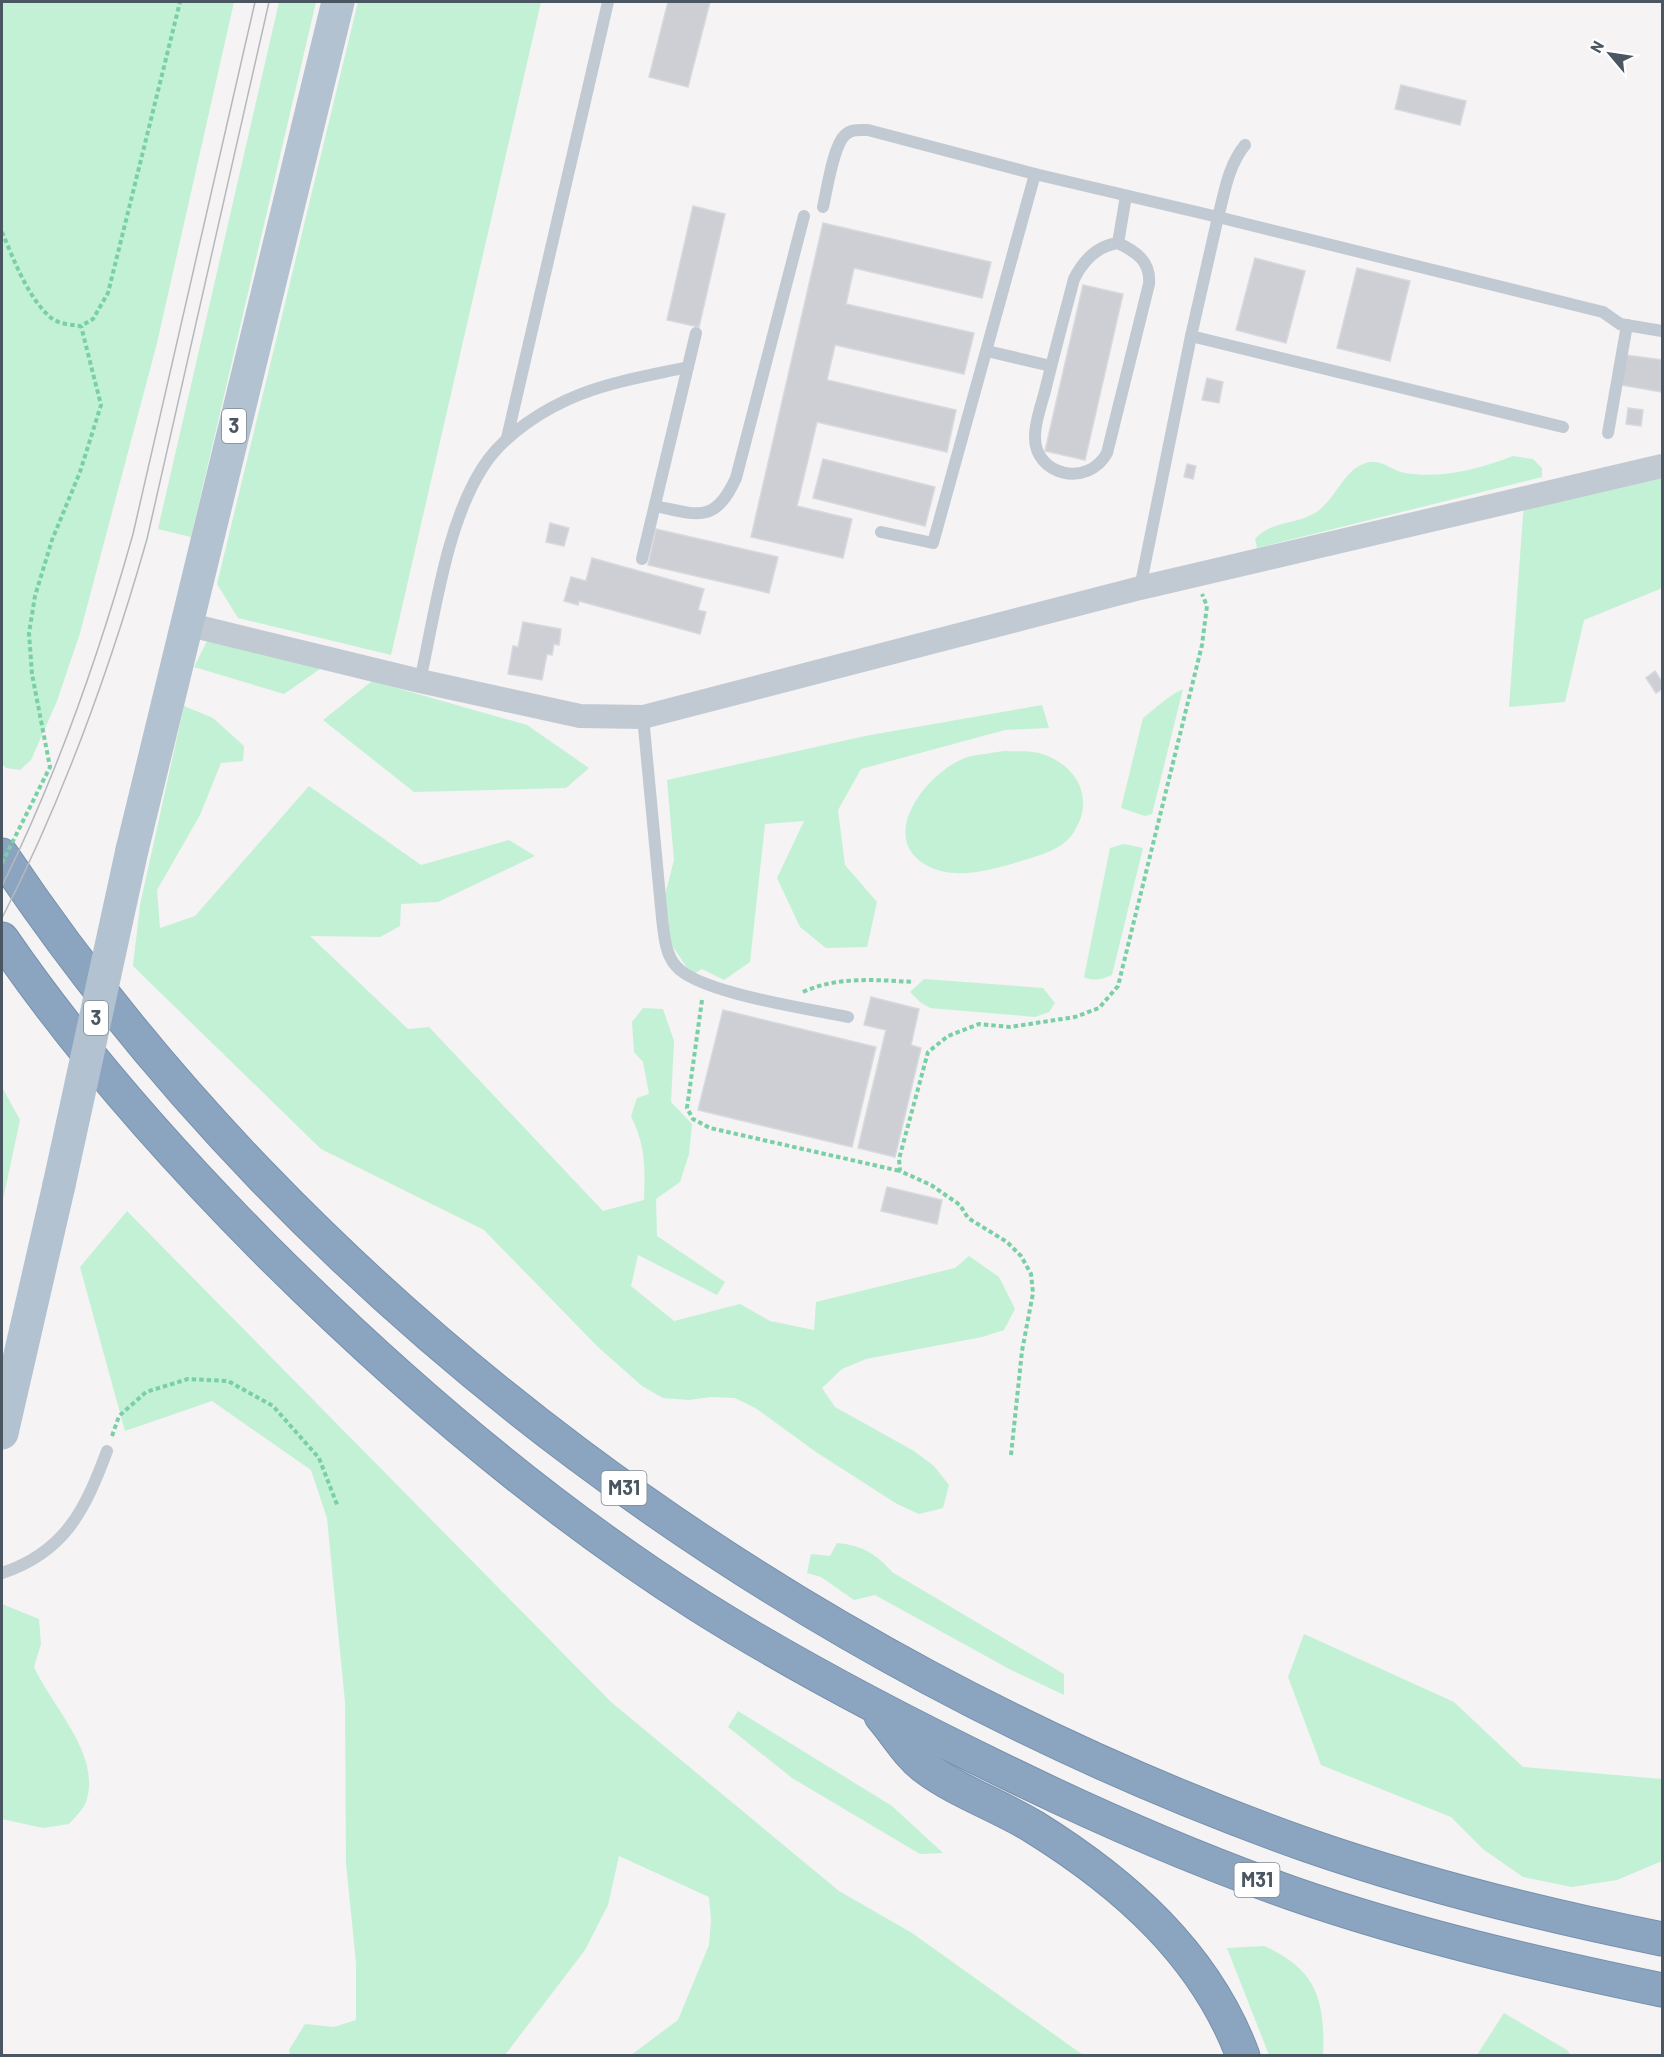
<svg xmlns="http://www.w3.org/2000/svg" width="1664" height="2057" viewBox="0 0 1664 2057" font-family="Barlow,sans-serif">
<rect width="100%" height="100%" fill="#f5f3f3"/>
<g fill="#c3f1d5">
<path d="M2,2H234L157,343L80,633L57,701L31,760L20,770L6,768L2,764Z"/>
<path d="M279,2H316L191,537L158,529Z"/>
<path d="M358,2H541L391,655L238,618L217,584Z"/>
<path d="M1513,456L1533,459L1542,468V477L1257,548L1255,539C1270,521 1294,525 1313,514C1335,503 1342,470 1366,463C1381,458 1391,471 1405,473C1442,479 1480,469 1513,456Z"/>
<path d="M1662,472V585L1660,589L1584,620L1565,702L1509,707L1524,502Z"/>
<path d="M208,639L323,667L284,694L194,667Z"/>
<path d="M372,681L527,725L589,768L566,788L414,792L323,720Z"/>
<path d="M1183,689L1152,814L1145,816L1121,808L1143,718C1156,708 1168,696 1183,689Z"/>
<path d="M1042,705L1049,728L1005,730L861,769L838,810L845,865L877,902L867,947L826,948L800,927L777,878L804,821L765,824L750,962L724,980L702,969L692,975L671,944L665,895L674,860L667,780L865,736Z"/>
<path d="M184,706L213,718L244,746L243,761L221,763L200,815L157,890L160,928L195,916L309,786L421,865L509,840L535,856L438,902L401,904L400,926L380,937L310,936L408,1029L429,1027L603,1211L644,1200C645,1167 646,1147 631,1116L637,1098L649,1094L643,1062L634,1052L632,1022L643,1008L663,1009L674,1041L671,1102L692,1124L689,1154L680,1182L656,1199L657,1236L725,1282L717,1295L638,1255L631,1286L674,1321L740,1304L770,1321L814,1330L816,1302L955,1268L969,1256L999,1277L1015,1309L1004,1330L982,1337L866,1359L842,1369L822,1388L835,1407L914,1451L934,1466L949,1485L943,1508L919,1514L897,1504L816,1452L757,1409L735,1398L711,1397L689,1400L663,1398L642,1386L598,1347L484,1230L321,1149L133,966L140,905Z"/>
<path d="M1004,751C1017,752 1033,750 1045,755C1078,767 1094,799 1075,830C1065,849 1041,855 1021,861C994,869 955,881 928,866C874,838 929,769 968,757C980,754 993,753 1004,751Z"/>
<path d="M1124,844L1143,848L1112,975C1102,979 1094,982 1084,977L1110,848Z"/>
<path d="M924,979L1043,988L1055,1003L1049,1012L1035,1017L930,1008L920,1002L910,992Z"/>
<path d="M2,1087L20,1120L2,1204Z"/>
<path d="M127,1211L611,1702L839,1891L912,1933L1083,2055H631L678,2020L709,1945L711,1920L709,1897L619,1856L608,1905L585,1950L505,2055H290L289,2050L305,2024L334,2027L356,2020V1963L346,1863L345,1702L327,1518L311,1470L212,1401L125,1431L80,1267Z"/>
<path d="M837,1543C861,1545 877,1554 892,1572L1064,1674V1695L1011,1670L875,1595L854,1600L821,1577L807,1573L811,1554L830,1556Z"/>
<path d="M2,1604L39,1619L41,1644L34,1667C52,1707 102,1755 86,1802C83,1810 74,1818 69,1824L43,1828L2,1819Z"/>
<path d="M1304,1634L1454,1702L1523,1767L1662,1779V1861L1617,1880L1572,1887L1523,1877L1483,1849L1451,1817L1321,1765L1288,1677Z"/>
<path d="M738,1711L892,1806L943,1853L920,1854L792,1778L728,1727Z"/>
<path d="M1264,1946C1317,1969 1325,2001 1323,2055H1269L1227,1948Z"/>
<path d="M1504,2013L1567,2050L1571,2055H1477Z"/>
</g>
<g fill="#cdcfd5" stroke="#d7d9de" stroke-width="1.5">
<path d="M668,2H710L688,87L649,77Z"/>
<path d="M1401,85L1466,101L1460,125L1395,109Z"/>
<path d="M693,206L725,214L699,327L667,320Z"/>
<path d="M823,223L991,262L982,298L854,268L846,304L974,333L964,374L835,345L827,380L956,410L947,452L817,422L797,506L852,519L843,558L751,537Z"/>
<path d="M1255,258L1305,271L1286,343L1236,330Z"/>
<path d="M1357,268L1410,281L1390,361L1337,348Z"/>
<path d="M1083,285L1123,294L1085,460L1045,451Z"/>
<path d="M1626,355L1662,360V392L1621,385Z"/>
<path d="M1207,378L1223,382L1219,403L1202,400Z"/>
<path d="M1628,408L1643,410L1641,426L1626,424Z"/>
<path d="M823,459L935,487L925,526L813,498Z"/>
<path d="M1187,464L1196,466L1193,479L1184,477Z"/>
<path d="M550,523L569,528L564,546L546,542Z"/>
<path d="M656,529L778,557L769,593L648,565Z"/>
<path d="M592,558L704,589L698,610L706,612L700,634L579,601L578,605L564,601L571,577L586,581Z"/>
<path d="M523,622L561,629L559,645L554,644L552,655L547,654L542,680L508,674L513,646L518,647Z"/>
<path d="M1655,671L1662,682V689L1656,693L1646,678Z"/>
<path d="M871,997L919,1009L911,1045L921,1048L895,1157L858,1148L886,1030L864,1025Z"/>
<path d="M723,1010L876,1047L852,1147L698,1110Z"/>
<path d="M887,1187L942,1200L937,1224L881,1211Z"/>
</g>
<g fill="none" stroke-linecap="round" stroke-linejoin="round">
<defs>
<g id="highway">
<path d="M2,855C308,1312 791,1662 1307,1845C1422,1885 1543,1915 1662,1939"/>
<path d="M2,939C78,1050 169,1152 263,1247C396,1380 541,1505 700,1606C797,1667 899,1720 1002,1770C1096,1816 1192,1858 1291,1893C1412,1935 1537,1964 1662,1990"/>
<path d="M881,1716C895,1732 909,1756 926,1768C958,1792 1000,1806 1034,1827C1124,1883 1205,1954 1243,2056"/>
</g>
</defs>
<use href="#highway" stroke="#7690ad" stroke-width="35"/>
<g stroke="#7ad0a6" stroke-width="4" stroke-dasharray="4.5 3" stroke-linecap="butt">
<path d="M2,232C14,260 27,296 50,317C58,324 71,325 81,326L93,319L108,293L180,2"/>
<path d="M32,674L29,633L35,596L52,540L80,472L101,405L81,326"/>
<path d="M803,992C838,976 877,980 914,982"/>
<path d="M702,1000L687,1108L693,1119L710,1128L900,1171"/>
<path d="M112,1436L119,1416L146,1392L188,1379L228,1381L273,1406L319,1458L338,1507"/>
<path d="M1011,1455L1022,1351L1033,1293L1031,1274L1021,1256L1007,1242L968,1218L960,1205L931,1185L900,1171L899,1159L928,1052L948,1036L979,1024L1010,1027L1075,1017L1099,1008L1118,986L1202,645L1207,606L1202,594"/>
</g>
<g stroke="#c1cad2" stroke-width="12">
<path d="M823,207C827,190 833,146 845,135C852,129 859,130 868,130L1035,174"/>
<path d="M1118,243C1097,246 1083,261 1074,279C1064,317 1054,354 1045,391C1041,406 1035,422 1035,436C1034,476 1088,488 1107,453L1149,284C1151,262 1137,252 1118,243L1126,196"/>
<path d="M1191,336L1563,427"/>
<path d="M987,351L1051,366"/>
<path d="M1608,433L1627,325"/>
<path d="M507,438L608,2"/>
<path d="M655,506C698,515 715,524 736,478L804,216"/>
<path d="M881,532L933,543L1035,174L1218,217C1225,191 1228,166 1245,145"/>
<path d="M642,559L696,333"/>
<path d="M1140,588L1191,336L1218,217L1603,312L1620,324L1662,331"/>
<path d="M420,681C435,614 446,524 483,467C504,434 545,408 581,394C615,381 652,375 688,367"/>
<path d="M643,717L662,918C664,934 665,954 676,966C698,993 811,1009 848,1017"/>
<path d="M2,1573C65,1552 85,1510 107,1451"/>
</g>
<path stroke="#c1cad2" stroke-width="24" d="M186,624L420,681L580,716L643,717L1140,588L1662,466"/>
<g stroke="#b3c2d1" stroke-width="33">
<path d="M132,850L338,2"/>
<path d="M2,1433L59,1185"/>
</g>
<use href="#highway" stroke="#8ba5c1" stroke-width="33"/>
<g stroke="#b5b8bd" stroke-width="1.5">
<path d="M2,886C58,773 99,655 133,534L255,2"/>
<path d="M2,918C64,797 110,669 147,539L269,2"/>
</g>
<path stroke="#7ad0a6" stroke-width="4" stroke-dasharray="4.5 3" stroke-linecap="butt" d="M2,863L50,767L32,674"/>
<path stroke="#b3c2d1" stroke-width="33" d="M59,1185L132,850"/>
</g>
<g text-anchor="middle" stroke-width="4.5" stroke-linejoin="round" paint-order="stroke">
<g fill="#fff" stroke="#808990" stroke-width="1.5">
<rect x="222" y="409" width="24" height="34" rx="4.5"/>
<rect x="84" y="1001" width="24" height="34" rx="4.5"/>
<rect x="601.5" y="1471" width="45" height="34" rx="4.5"/>
<rect x="1234.5" y="1863" width="45" height="34" rx="4.5"/>
</g>
<g font-size="20" font-weight="bold" fill="#4a5661">
<text x="234" y="433">3</text>
<text x="96" y="1025">3</text>
<text x="624" y="1495">M31</text>
<text x="1257" y="1887">M31</text>
</g>
</g>
<rect width="1664" height="2057" fill="none" stroke="#4a5661" stroke-width="6"/>
<g transform="translate(1610 54) rotate(299)" stroke="#ffffff" stroke-width="4.5" paint-order="stroke">
<path d="M0-4.5L10 22L0 15L-10 22Z" fill="#4a5661"/>
<text y="-9" font-size="16" font-weight="bold" text-anchor="middle" fill="#4a5661">N</text>
</g>
</svg>
